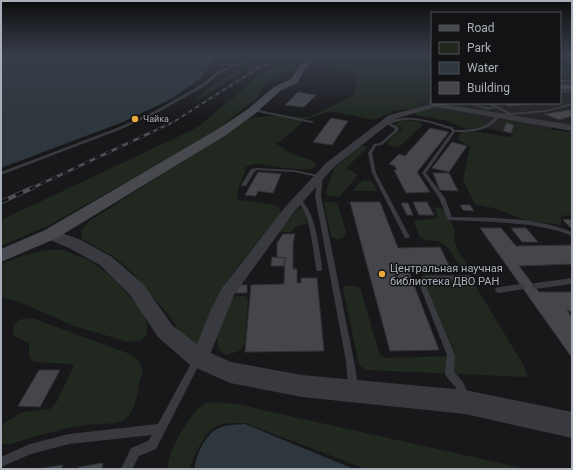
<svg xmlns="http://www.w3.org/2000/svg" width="573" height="470" viewBox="0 0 573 470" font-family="Roboto,sans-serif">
<rect width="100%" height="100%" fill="#18181a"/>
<path fill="#242427" d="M560,74L572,75V125H553L552,129L531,131L524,137L365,100L432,79V103H560Z"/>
<g fill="#202820">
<path d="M432,55V87L424,92L419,106L409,109L394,111L374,120L330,111L305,120L281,141L275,143L292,154L313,161L316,165L312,169C293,170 276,167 258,164C254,164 250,165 246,167C245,178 235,188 238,200L272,204L280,208L281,213C260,240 231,271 215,301C207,316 203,332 197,347L180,333L171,318L130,270L113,256L82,239L81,231L88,222L250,118L270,116L309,117L355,95L357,73L314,64C322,59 328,54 337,56L338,60L341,62L379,65L389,60Z"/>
<path d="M265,56L270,57L250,66L201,98L197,99C203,89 252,62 265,56Z"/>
<path d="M296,56L305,57L291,70L263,85L258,97L216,131L50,225L1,246V220L190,131L199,126L259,76Z"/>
<path d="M560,61L572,64V79H560Z"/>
<path d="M425,110L472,115L483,120L484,126L470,130L466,129L447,121L415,115L416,113Z"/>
<path d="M508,119L523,122L534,128L572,132V215L561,216V225L527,221L497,209L475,204L463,180L470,146L459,140L458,137L461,132H478L510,137L519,127L506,122L505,120Z"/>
<path d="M402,120L418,121L423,125L399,147L389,145L387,142L402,129L395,124Z"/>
<path d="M361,146H365L367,148L346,168L358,175L339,197L327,196L326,191L334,168Z"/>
<path d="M364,180L371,181L377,189L376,191H353L359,183Z"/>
<path d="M327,202H334L338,205L346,231L344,237L339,239L331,237L324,203Z"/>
<path d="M434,207C446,206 452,223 455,232C450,243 465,260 471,270V272C458,272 454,253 446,246C438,238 425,243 420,237C418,233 416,227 414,223L416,220L432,219L438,217Z"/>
<path d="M299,208L304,209L307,224L296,226L291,232H280V230Z"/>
<path d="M45,250H63L89,260L112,277L142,311L147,324V335L140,341L128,342L74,326L20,302L1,297V264L25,255Z"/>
<path d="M424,274L464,276L472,280L524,366L527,374L525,377L366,370L360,366L358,360L343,289L344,286H357L360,288L380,355L385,358L453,356L455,353L421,277Z"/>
<path d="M236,296H245L248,300L245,342C242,352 233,354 224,354L218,349L217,333L231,299Z"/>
<path d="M26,318L35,319L130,354C145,365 144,368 139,385C137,396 134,413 125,419C118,425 107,423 98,424C68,426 40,435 11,444H1V427L7,421L23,412L50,409L56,403L73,368V364L34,362L29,357V343L14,336C11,325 16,320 26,318Z"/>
<path d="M219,402L241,405L527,469H366L245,423C236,423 223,422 215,427C202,436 195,455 189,469H168C166,453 190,413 204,404C208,402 214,403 219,402Z"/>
</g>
<g fill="#2e373d">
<path d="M1,55H213L215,59L201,78L173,98L123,122L1,168Z"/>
<path d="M245,424L354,469H195C194,458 206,434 217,429C226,424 235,425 245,424Z"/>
</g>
<g fill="#44464a" stroke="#323236">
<path d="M572,84V89L560,90V85Z"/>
<path d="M298,92L316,95L304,107L285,105Z"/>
<path d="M502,103H539L509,106Z"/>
<path d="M568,110L572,111V116L559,120L544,114Z"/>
<path d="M331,118L348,121L332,145L313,142Z"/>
<path d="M506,123L514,125L511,133L503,131Z"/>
<path d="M430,128L449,132L417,172L430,192L406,193L394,170H397L395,166L389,164L399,154L405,156Z"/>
<path d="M452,142L467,146L449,172L432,168Z"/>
<path d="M258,172L281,174L273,193L258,191L256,196L245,195Z"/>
<path d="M433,173H449L458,191L440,190Z"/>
<path d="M350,202H380L398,248L440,247L450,267H407L439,350L390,351Z"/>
<path d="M413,202H427L434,215H419Z"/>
<path d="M401,203H408L413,215H407Z"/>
<path d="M460,205H470L474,211L463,210Z"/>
<path d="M572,219V229L563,220Z"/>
<path d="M480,228H501L516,246L572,245V264L519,266L539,292H570L572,293V311H567L572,317V355H570Z"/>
<path d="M511,228H526L538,242H522Z"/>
<path d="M283,234H295L293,243V269H297V283H301V278H317L324,351L245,352L251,285L284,284L285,258L277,257V243Z"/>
<path d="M272,257L285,258L284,266H271Z"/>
<path d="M237,285H247V293H236Z"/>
<path d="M39,370H60L40,407L18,406Z"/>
<path d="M103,463L102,469H78L79,467Z"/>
<path d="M63,465L61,469H37Z"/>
</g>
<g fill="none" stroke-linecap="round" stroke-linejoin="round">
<g fill="#393a3f" fill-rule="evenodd">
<path d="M561,55H563L571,59L560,61V59H567Z"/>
<path d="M218,64H231L232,65L217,66Z"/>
<path d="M235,64L237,65L220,73L203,87L157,113L119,130L1,175V172L117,128L155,111L201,85L218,71Z"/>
<rect x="560" y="80" width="12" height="2"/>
<path d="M572,90V92L560,93V91Z"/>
<path d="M431,98H432V103L429,101Z"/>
<path d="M470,103C479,103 484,109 493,107L486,103H491L511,113L546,110L572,103V105L546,112L500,116C488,132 473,132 455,132L426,173L445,198L452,217C492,218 535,217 572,232V236L559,231L530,225L495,222L448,220L439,198L422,173L452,131L450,129C431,124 410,114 391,124L397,126L399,130L382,145L376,146L372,153L376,173L410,237L409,238H405L372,173L368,153L374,144L380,143L395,130L394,128L384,123L386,122H388C409,112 431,122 452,127L455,130C473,130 486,129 498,114L506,113L496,108L486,110Z"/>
<path d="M254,109L312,121L314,122L312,123L253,111L252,110Z"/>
<path d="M257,168L294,170L319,175L321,174L323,175L321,196L354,361L358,386L356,389L353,390L350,389L348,386L346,361L315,196L318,177L294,172L257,170L255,171L246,186H242L241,185L251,169Z"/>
<path d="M299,199C315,207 320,252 322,269L321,271H317L316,269C314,254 310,217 301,206C300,204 298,203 296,201Z"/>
<path d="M468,275H470L471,277L470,279L427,280L425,284L455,355L454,372L463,382L469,396L467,399L464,400L461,399L456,388L446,376L445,373L447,355L419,284L421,278L426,276Z"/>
<path d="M572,278V284L535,289L533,288L531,286L533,284L535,283Z"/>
<path d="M522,284L524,285L526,287L524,289L499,293L496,292L495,290L496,288L499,287Z"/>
<path d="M197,357L200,358L201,361L156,449L139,456L132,469H121L131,448L148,441L152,435L69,444L31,454L1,467V457L30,444L69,434L158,424L194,358Z"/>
</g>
<g fill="#393a3f" fill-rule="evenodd">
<path d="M261,55H268L238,66L233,65Z"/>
<path d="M354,55H361L348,60L345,58Z"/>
<path d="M437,103L572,125V131L436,107L395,119L334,167L294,212L234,295L209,357L204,364L198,366L192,364L189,358L196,347L211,309L222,288L286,206L326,163L389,115Z"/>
</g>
<path fill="#393a3f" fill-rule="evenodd" d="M51,229L81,240L112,257L144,285L172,325L206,351L231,362L302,375L465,390L572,412V438L465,414L302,397L230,383L190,365L158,337L130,295L100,265L69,248L45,238L43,234L45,230Z"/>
<path fill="#47494f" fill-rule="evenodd" d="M312,55H320L306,68L297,83L280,91L256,113L226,135L57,238L1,262V249L45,230L218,129L248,109L274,87L291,79L300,65Z"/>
<defs>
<path id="rail-far2" d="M150,133L175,121L258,68L289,55"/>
<path id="rail-far1" d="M30,189L152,132"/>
<path id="rail" d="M1,202L32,188"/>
</defs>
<use href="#rail-far2" stroke="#4c4e54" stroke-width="2"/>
<use href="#rail-far1" stroke="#4c4e54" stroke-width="3"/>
<use href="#rail" stroke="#4c4e54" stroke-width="4.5"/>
<use href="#rail-far2" stroke="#131315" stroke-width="1.5" stroke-dasharray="4" stroke-linecap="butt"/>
<use href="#rail-far1" stroke="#131315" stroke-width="2" stroke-dasharray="6" stroke-linecap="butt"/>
<use href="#rail" stroke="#131315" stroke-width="3" stroke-dasharray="8" stroke-linecap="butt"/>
</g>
<linearGradient id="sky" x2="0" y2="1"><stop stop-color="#0d0d0e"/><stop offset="0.46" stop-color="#373d49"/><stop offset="1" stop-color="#373d49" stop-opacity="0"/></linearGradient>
<rect width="573" height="120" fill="url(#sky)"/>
<g fill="#ecaa3d" stroke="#131315" stroke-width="1.5">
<circle cx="135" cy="119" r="4"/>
<circle cx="382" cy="274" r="4"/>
</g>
<g text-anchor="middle" stroke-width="3" stroke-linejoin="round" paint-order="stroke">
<g font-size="9" fill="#aab0b9" stroke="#131315" text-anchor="start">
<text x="143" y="122">Чайка</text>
</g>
<g font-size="11" fill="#aab0b9" stroke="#131315" text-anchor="start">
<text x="390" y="272">Центральная научная<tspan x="390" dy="13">библиотека ДВО РАН</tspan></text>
</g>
</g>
<rect width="573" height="470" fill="none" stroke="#aab0b9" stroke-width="4"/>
<rect x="431" y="12" width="130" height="92" fill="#131315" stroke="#4f5257"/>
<rect x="439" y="25" width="20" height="6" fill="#47494f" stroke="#4f5257"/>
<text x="467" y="32" font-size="12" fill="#aab0b9">Road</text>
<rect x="439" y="42" width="20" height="12" fill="#202820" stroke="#4f5257"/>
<text x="467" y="52" font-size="12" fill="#aab0b9">Park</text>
<rect x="439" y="62" width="20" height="12" fill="#2e373d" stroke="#4f5257"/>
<text x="467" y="72" font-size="12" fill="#aab0b9">Water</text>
<rect x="439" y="82" width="20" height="12" fill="#44464a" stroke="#4f5257"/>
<text x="467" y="92" font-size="12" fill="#aab0b9">Building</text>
</svg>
